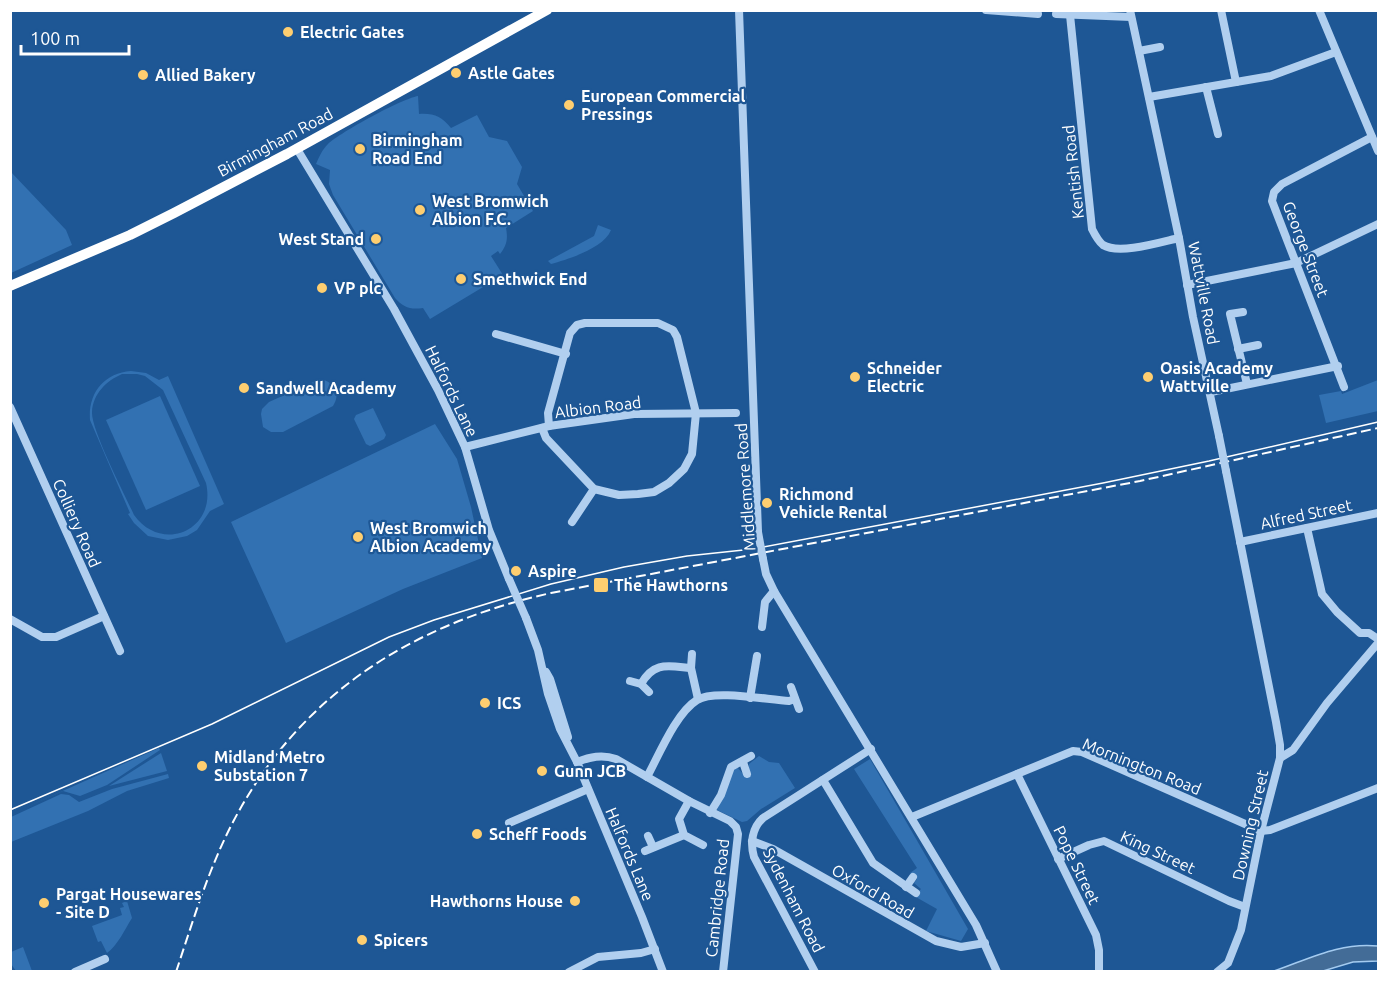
<svg xmlns="http://www.w3.org/2000/svg" width="1389" height="982" viewBox="0 0 1389 982" font-family="Ubuntu,sans-serif">
<rect width="100%" height="100%" fill="#1e5795"/>
<g fill="#3271b2" fill-rule="evenodd">
<path d="M418,96L419,114C434,113 442,117 451,128L477,115L489,137L507,141L522,167L517,184L533,211L506,228C508,239 507,245 500,254L498,251L491,256L503,275L430,319L423,308C410,310 403,307 395,298L333,195L329,184L330,170L316,164C319,157 322,150 328,144C341,132 401,99 418,96Z"/>
<path d="M10,171L66,230L72,245L11,273Z"/>
<path d="M598,225L611,230C604,248 569,259 551,264L548,261L594,236Z"/>
<path d="M131,371L146,373L159,380L168,376L224,504L210,511L197,530L187,536L168,540L148,536L134,523L128,514L130,513L90,420C88,393 104,373 131,371ZM122,374H137L145,376L163,390L206,483C217,530 162,554 134,515C125,495 91,430 92,412C93,394 106,381 122,374Z"/>
<path d="M320,379C335,382 341,393 333,406L283,432H271L263,427L261,414L262,409L269,402Z"/>
<path d="M1378,380V411L1326,423L1319,395L1341,391L1342,394Z"/>
<path d="M160,396L200,486L146,510L106,420Z"/>
<path d="M373,408L386,435L384,439L370,446L366,444L354,419L356,415Z"/>
<path d="M435,424L457,459L471,507L482,558L403,589L286,643L231,522Z"/>
<path d="M159,748L160,750L107,785L80,796L63,791L11,814Z"/>
<path d="M161,753L167,771L109,786Z"/>
<path d="M759,756L769,762L779,763L795,788L761,809L747,821L742,822L717,810L733,770L737,767L744,775L749,773V764Z"/>
<path d="M870,759L968,929L961,941L926,931L937,909L914,896L921,889L914,883L917,879L910,873L917,868L854,769Z"/>
<path d="M168,774L169,778L127,791L88,811L11,842V817L61,794L69,795L79,802L112,789Z"/>
<path d="M127,901L132,918C125,929 118,945 107,953L101,941L98,942L92,926L122,915L120,908L124,907L122,903Z"/>
<path d="M23,947L32,971H16L11,964V952Z"/>
</g>
<path fill="#436c97" stroke="#a4cbf0" stroke-width="1.5" d="M1378,946V961L1353,962L1323,971H1274C1309,959 1340,942 1378,946Z"/>
<g fill="none" stroke-linecap="round" stroke-linejoin="round">
<g stroke="#b1cfef" stroke-width="8">
<path d="M739,10L758,532"/>
<path d="M986,10L1038,14"/>
<path d="M1130,10L1179,238L1193,317L1219,436"/>
<path d="M1221,10L1236,82"/>
<path d="M1319,10L1378,151"/>
<path d="M1056,14L1131,17"/>
<path d="M1070,15L1092,229C1095,235 1098,241 1103,245C1119,255 1161,242 1179,238"/>
<path d="M1139,51L1160,47"/>
<path d="M1206,87L1218,134"/>
<path d="M1149,97L1271,76L1336,52"/>
<path d="M297,149L394,309L438,390L465,447L489,530L509,579"/>
<path d="M1187,285L1296,263L1378,224"/>
<path d="M1243,312L1230,314L1247,384"/>
<path d="M496,334L566,354"/>
<path d="M1238,349L1258,345"/>
<path d="M1344,387L1272,201L1274,192L1282,184L1372,137"/>
<path d="M1211,392L1338,366"/>
<path d="M10,407L120,651"/>
<path d="M542,428L546,438L594,489L619,495L638,494L654,492L669,483L684,469L692,454L696,413L677,337L673,330L658,323H585L577,325L570,333L548,413L549,426"/>
<path d="M465,447L549,426L634,414L736,413"/>
<path d="M1226,471L1276,722L1280,745V758"/>
<path d="M572,522L594,489"/>
<path d="M1307,528L1322,594L1337,612L1360,633H1369L1378,639"/>
<path d="M1240,542L1378,513"/>
<path d="M763,559L766,574L774,591L976,925L997,972"/>
<path d="M526,618L538,650L548,694L560,729L577,762L642,917L663,972"/>
<path d="M10,619L42,637H56L104,616"/>
<path d="M762,627L765,602L774,591"/>
<path d="M692,654L691,668L698,699"/>
<path d="M546,672L550,679L568,737"/>
<path d="M630,681L641,684L649,692"/>
<path d="M641,684C654,661 668,666 691,668"/>
<path d="M791,687L799,709"/>
<path d="M750,698L757,656"/>
<path d="M577,762C590,757 602,754 616,759L689,801L730,821L736,827L738,834L723,972"/>
<path d="M743,762L747,774"/>
<path d="M1017,774L1096,935L1099,950V972"/>
<path d="M647,777C659,755 676,713 697,700C714,689 768,700 789,701L795,699"/>
<path d="M823,780L873,863L916,893"/>
<path d="M689,801L679,819L684,835L703,845"/>
<path d="M710,813L721,795L731,767L751,756"/>
<path d="M912,817L1073,751L1082,752L1261,831"/>
<path d="M509,823L588,789"/>
<path d="M1261,831L1270,830L1378,788"/>
<path d="M648,836L653,847"/>
<path d="M752,841L773,849L936,941L961,947L985,943"/>
<path d="M645,851L684,835"/>
<path d="M1058,859L1089,845L1104,841L1229,901L1245,907"/>
<path d="M906,887L913,877"/>
<path d="M75,972L105,959"/>
<path d="M569,972L598,957L641,953L655,949"/>
<path d="M815,972L754,857C750,843 752,828 763,818L871,749"/>
<path d="M1217,972L1228,963L1241,930L1261,831L1280,758L1293,750L1327,703L1378,643"/>
</g>
<path stroke="#fff" stroke-width="10" d="M10,286L130,235L174,213L287,154L547,10"/>
<path stroke="#fff" stroke-width="1.5" d="M10,810L212,724L389,637L434,620L551,584L624,567L687,556L753,549L1103,483L1209,461L1378,422"/>
<path stroke="#fff" stroke-width="2" stroke-dasharray="10 4.5" stroke-linecap="butt" d="M176,972C193,921 208,870 233,822C300,694 412,624 551,593L1140,481L1378,428"/>
<g stroke="#b1cfef" stroke-width="8">
<path d="M1219,436L1226,471"/>
<path d="M758,532L763,559"/>
<path d="M509,579L526,618"/>
</g>
</g>
<g fill="#fece70" stroke="#1e5795" stroke-width="2">
<circle cx="288" cy="32" r="6"/>
<circle cx="456" cy="73" r="6"/>
<circle cx="143" cy="75" r="6"/>
<circle cx="569" cy="105" r="6"/>
<circle cx="360" cy="149" r="6"/>
<circle cx="420" cy="210" r="6"/>
<circle cx="376" cy="239" r="6"/>
<circle cx="461" cy="279" r="6"/>
<circle cx="322" cy="288" r="6"/>
<circle cx="855" cy="377" r="6"/>
<circle cx="1148" cy="377" r="6"/>
<circle cx="244" cy="388" r="6"/>
<circle cx="767" cy="503" r="6"/>
<circle cx="358" cy="537" r="6"/>
<circle cx="516" cy="571" r="6"/>
<rect x="593" y="577" width="16" height="16" rx="3"/>
<circle cx="485" cy="703" r="6"/>
<circle cx="202" cy="766" r="6"/>
<circle cx="542" cy="771" r="6"/>
<circle cx="477" cy="834" r="6"/>
<circle cx="575" cy="901" r="6"/>
<circle cx="44" cy="903" r="6"/>
<circle cx="362" cy="940" r="6"/>
</g>
<g text-anchor="middle" stroke-width="4.5" stroke-linejoin="round" paint-order="stroke">
<g font-size="16" font-weight="bold" fill="#fff" stroke="#1e5795" text-anchor="start">
<text x="300" y="38">Electric Gates</text>
<text x="468" y="79">Astle Gates</text>
<text x="155" y="81">Allied Bakery</text>
<text x="581" y="102">European Commercial<tspan x="581" dy="18">Pressings</tspan></text>
<text x="372" y="146">Birmingham<tspan x="372" dy="18">Road End</tspan></text>
<text x="432" y="207">West Bromwich<tspan x="432" dy="18">Albion F.C.</tspan></text>
<text x="364" y="245" text-anchor="end">West Stand</text>
<text x="473" y="285">Smethwick End</text>
<text x="334" y="294">VP plc</text>
<text x="867" y="374">Schneider<tspan x="867" dy="18">Electric</tspan></text>
<text x="1160" y="374">Oasis Academy<tspan x="1160" dy="18">Wattville</tspan></text>
<text x="256" y="394">Sandwell Academy</text>
<text x="779" y="500">Richmond<tspan x="779" dy="18">Vehicle Rental</tspan></text>
<text x="370" y="534">West Bromwich<tspan x="370" dy="18">Albion Academy</tspan></text>
<text x="528" y="577">Aspire</text>
<text x="614" y="591">The Hawthorns</text>
<text x="497" y="709">ICS</text>
<text x="214" y="763">Midland Metro<tspan x="214" dy="18">Substation 7</tspan></text>
<text x="554" y="777">Gunn JCB</text>
<text x="489" y="840">Scheff Foods</text>
<text x="56" y="900">Pargat Housewares<tspan x="56" dy="18">- Site D</tspan></text>
<text x="563" y="907" text-anchor="end">Hawthorns House</text>
<text x="374" y="946">Spicers</text>
</g>
<g font-size="16" fill="#fff" stroke="#1e5795">
<text transform="translate(275 142) rotate(-28)" y="6">Birmingham Road</text>
<text transform="translate(1073 172) rotate(-96)" y="6">Kentish Road</text>
<text transform="translate(1306 249) rotate(69)" y="6">George Street</text>
<text transform="translate(1204 293) rotate(79)" y="6">Wattville Road</text>
<text transform="translate(452 391) rotate(64)" y="6">Halfords Lane</text>
<text transform="translate(598 407) rotate(-7)" y="6">Albion Road</text>
<text transform="translate(745 487) rotate(-94)" y="6">Middlemore Road</text>
<text transform="translate(1306 514) rotate(-12)" y="6">Alfred Street</text>
<text transform="translate(77 523) rotate(66)" y="6">Colliery Road</text>
<text transform="translate(1142 766) rotate(22)" y="6">Mornington Road</text>
<text transform="translate(1250 825) rotate(-77)" y="6">Downing Street</text>
<text transform="translate(1158 852) rotate(25)" y="6">King Street</text>
<text transform="translate(630 854) rotate(67)" y="6">Halfords Lane</text>
<text transform="translate(1077 865) rotate(64)" y="6">Pope Street</text>
<text transform="translate(873 891) rotate(30)" y="6">Oxford Road</text>
<text transform="translate(717 898) rotate(-84)" y="6">Cambridge Road</text>
<text transform="translate(794 900) rotate(63)" y="6">Sydenham Road</text>
</g>
</g>
<rect width="1389" height="982" fill="none" stroke="#ffffff" stroke-width="24"/>
<path d="M21 45v9h108v-9" fill="none" stroke="#ffffff" stroke-width="3"/>
<text x="30" y="45" font-size="18" fill="#ffffff" stroke="#1e5795" stroke-width="4.5" paint-order="stroke">100 m</text>
</svg>
